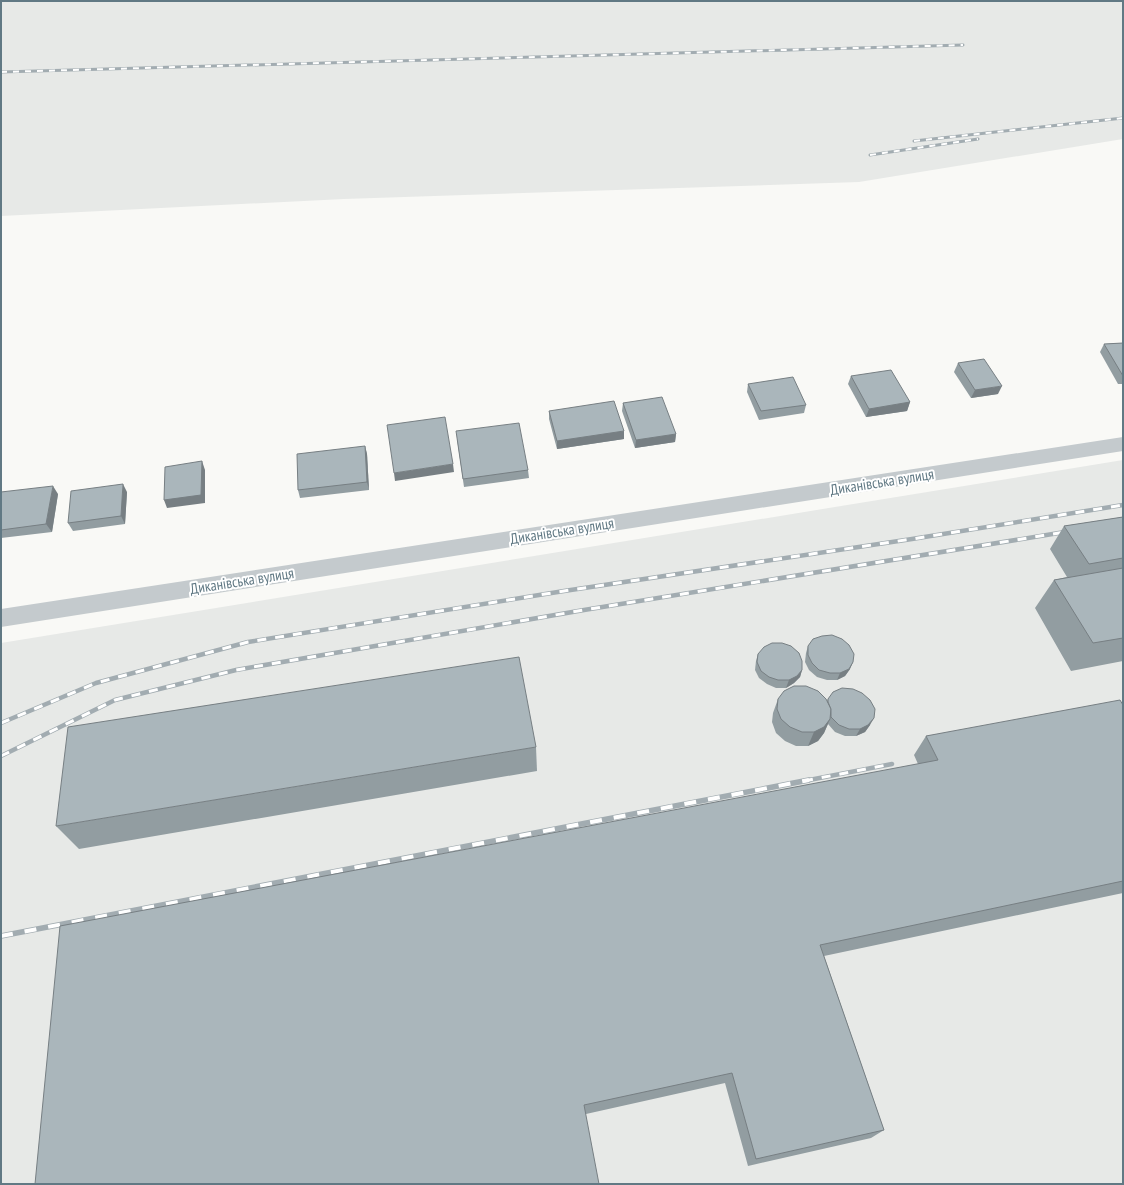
<svg xmlns="http://www.w3.org/2000/svg" width="1124" height="1185" viewBox="0 0 1124 1185" font-family="'PT Sans Narrow',sans-serif">
<rect width="100%" height="100%" fill="#f9f9f6"/>
<g fill="#e7e9e7">
<path d="M1,1H1123V139L859,182L344,199L1,216Z"/>
<path d="M1123,460V1184H1V643Z"/>
</g>
<g fill="none" stroke-linecap="round" stroke-linejoin="round">
<path fill="#c4cacd" fill-rule="evenodd" d="M1123,437V451L1,627V609Z"/>
<defs>
<g id="rail-far2">
<path d="M1,72L963,45"/>
<path d="M914,141L1123,118"/>
<path d="M870,155L978,139"/>
</g>
<g id="rail-far1">
<path d="M1,723L96,683L248,642L564,591L912,539L1123,505"/>
<path d="M1,756L115,700L236,670L584,610L1071,531"/>
<path d="M804,781L892,764"/>
</g>
<path id="rail" d="M1,936L809,780"/>
</defs>
<use href="#rail-far2" stroke="#a2acb1" stroke-width="3"/>
<use href="#rail-far1" stroke="#a2acb1" stroke-width="4.5"/>
<use href="#rail" stroke="#a2acb1" stroke-width="5.5"/>
<use href="#rail-far2" stroke="#fff" stroke-width="2" stroke-dasharray="6" stroke-linecap="butt"/>
<use href="#rail-far1" stroke="#fff" stroke-width="3" stroke-dasharray="9" stroke-linecap="butt"/>
<use href="#rail" stroke="#fff" stroke-width="4" stroke-dasharray="12" stroke-linecap="butt"/>
</g>
<g fill="#929da1">
<path d="M1123,343V384H1118L1100,352L1104,344Z"/>
<path d="M958,363L998,394L971,398L954,372Z"/>
<path d="M851,376L910,402L907,411L866,417L848,384Z"/>
<path d="M748,384L806,405L804,413L759,420L747,392Z"/>
<path d="M623,403L676,434L675,442L635,448L622,411Z"/>
<path d="M549,411L624,431V439L557,449L549,419Z"/>
<path d="M457,439L528,470L529,478L464,487Z"/>
<path d="M365,446L367,454L369,490L300,498L298,490Z"/>
<path d="M1,492L58,494L52,532L1,538Z"/>
<path d="M127,492L125,524L73,531L68,523Z"/>
<path d="M1123,517V661L1071,671L1035,608L1054,580L1067,577L1050,549L1064,526Z"/>
<path d="M808,646L850,669L845,676L837,680H827L817,677L809,670L805,662L806,653Z"/>
<path d="M758,654L802,670L800,677L794,683L786,688H776L767,684L759,678L755,670L756,661Z"/>
<path d="M778,699L827,701L828,699L870,725L865,732L856,736H845L835,732L828,724L824,733L818,741L808,746H796L785,741L776,733L772,722L773,713Z"/>
<path d="M1123,705V893L824,956L884,1130L871,1138L748,1166L725,1083L586,1114L35,1184L918,764L914,755L926,736Z"/>
<path d="M536,747L537,771L79,849L56,826Z"/>
</g>
<g fill="#777f83">
<path d="M1002,386L998,394L971,398L975,390Z"/>
<path d="M910,402L907,411L866,417L869,409Z"/>
<path d="M624,431V439L557,449V441Z"/>
<path d="M676,434L675,442L635,448L636,440Z"/>
<path d="M365,446L367,454L369,490L367,482Z"/>
<path d="M202,461L205,470V503L167,508L164,500Z"/>
<path d="M453,464L454,472L395,481L394,473Z"/>
<path d="M123,484L127,492L125,524L121,516Z"/>
<path d="M53,486L58,494L52,532L46,524Z"/>
<path d="M853,662L850,669L845,676L837,680L840,673Z"/>
<path d="M802,670L800,677L794,683L786,688L789,680Z"/>
<path d="M874,718L870,725L865,732L856,736L860,729Z"/>
<path d="M830,719L824,733L818,741L808,746L814,732Z"/>
</g>
<g fill="#aab6bb" stroke="#777f83">
<path d="M1123,343V376L1104,344Z"/>
<path d="M984,359L1002,386L975,390L958,363Z"/>
<path d="M891,370L910,402L869,409L851,376Z"/>
<path d="M793,377L806,405L761,411L748,384Z"/>
<path d="M662,397L676,434L636,440L623,403Z"/>
<path d="M614,401L624,431L557,441L549,411Z"/>
<path d="M445,417L453,464L394,473L387,425Z"/>
<path d="M519,423L528,470L463,479L456,431Z"/>
<path d="M365,446L367,482L298,490L297,454Z"/>
<path d="M202,461L201,495L164,500L165,467Z"/>
<path d="M123,484L121,516L68,523L71,491Z"/>
<path d="M53,486L46,524L1,530V492Z"/>
<path d="M1123,517V558L1089,564L1064,526Z"/>
<path d="M1123,568V638L1093,643L1054,580Z"/>
<path d="M832,635L842,639L849,645L854,654L853,662L849,669L840,673H830L819,670L812,663L808,655V646L813,639L822,636Z"/>
<path d="M772,643H782L791,646L799,653L802,661V670L797,676L789,680H778L769,677L761,671L757,662L758,654L764,647Z"/>
<path d="M519,657L536,747L56,826L68,727Z"/>
<path d="M794,686H806L818,691L826,699L831,709L830,719L824,727L814,732H802L790,727L781,719L777,709L778,699L784,691Z"/>
<path d="M842,688L853,689L862,693L870,700L875,709L874,718L868,725L860,729H849L839,725L831,717V709L828,702V699L833,692Z"/>
<path d="M1120,700L1123,705V881L820,945L884,1130L756,1159L732,1073L584,1105L599,1184H35L60,926L938,760L926,736Z"/>
</g>
<g text-anchor="middle" stroke-width="4" stroke-linejoin="round" paint-order="stroke">
<g font-size="15" fill="#617984" stroke="#fff">
<text transform="translate(882 482) rotate(-9)" y="5">Диканівська вулиця</text>
<text transform="translate(562 531) rotate(-9)" y="5">Диканівська вулиця</text>
<text transform="translate(242 581) rotate(-9)" y="5">Диканівська вулиця</text>
</g>
</g>
<rect width="1124" height="1185" fill="none" stroke="#617984" stroke-width="4"/>
</svg>
